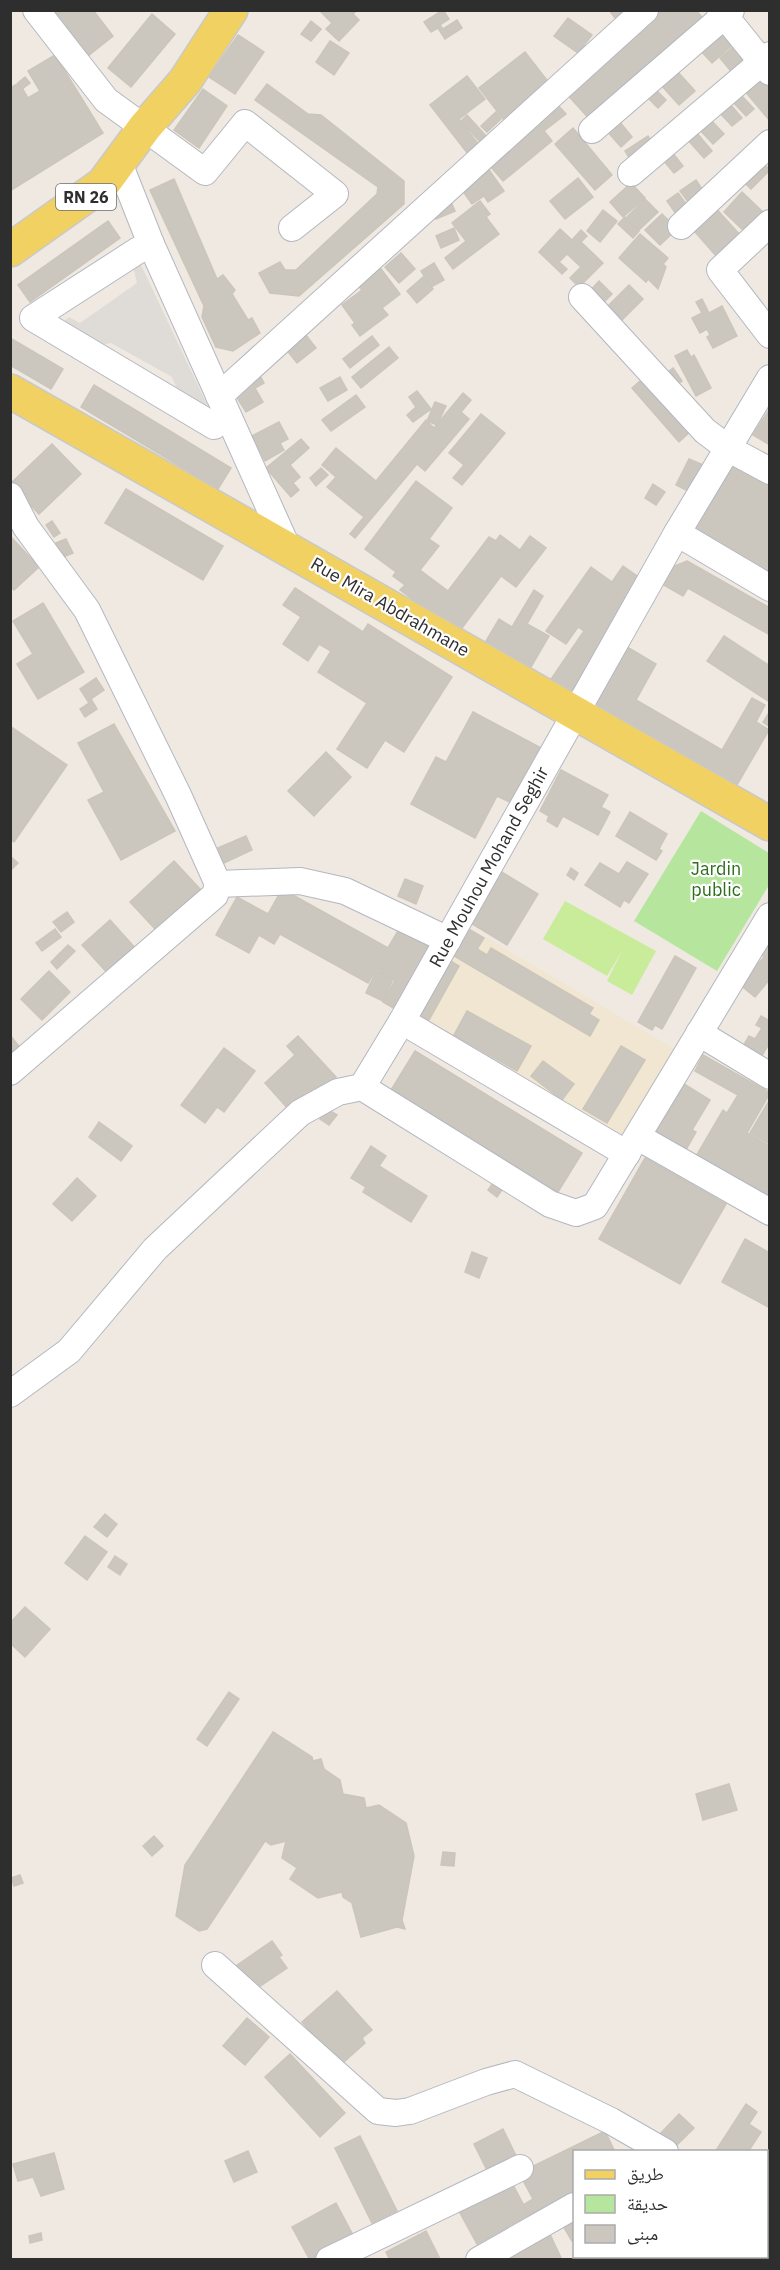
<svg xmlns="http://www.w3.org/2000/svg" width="780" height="2270" viewBox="0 0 780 2270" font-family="'IBM Plex Sans','Noto Naskh Arabic',sans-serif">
<rect width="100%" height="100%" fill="#efe9e1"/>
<path fill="#f0e6d1" d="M463,924L676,1050L626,1140L412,1019Z"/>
<path fill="#b6e59e" d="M701,811L769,853V885L717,971L634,921Z"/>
<path fill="#c9ec9a" d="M565,901L656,951L632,995L607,981L622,951L607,976L543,939Z"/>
<path fill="#dfdcd8" d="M141,265L211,413L180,396L172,377L111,343L96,346L63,322L69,317L80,323L137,283L133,267Z"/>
<g fill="#cbc7bf" stroke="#cbc5ba" stroke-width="1.5">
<path d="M58,10H93L113,36L88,56L54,14Z"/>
<path d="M319,10H357L353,14L359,20L339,41L326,29L332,23Z"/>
<path d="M443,10L449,19L440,25L443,29L457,20L462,28L445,39L438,28L431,32L424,22Z"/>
<path d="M609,10H625L615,18Z"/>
<path d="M657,10H696L706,22L593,123L565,92Z"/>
<path d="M152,14L175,34L131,87L108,68Z"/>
<path d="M568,18L592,35L578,53L554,36Z"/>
<path d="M311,21L321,29L311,41L301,34Z"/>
<path d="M725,30L736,42L712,63L701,51Z"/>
<path d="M238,35L264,52L235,94L209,77Z"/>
<path d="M330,41L349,53L334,75L316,62Z"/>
<path d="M739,42L754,60L735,76L720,58Z"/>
<path d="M525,52L550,84L504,120L479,88Z"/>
<path d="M55,55L103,133L10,191V148L13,147L10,143V88L19,83L28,98L40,91L28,71Z"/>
<path d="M677,71L695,91L679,105L661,85Z"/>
<path d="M764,73L770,81V121L744,90Z"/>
<path d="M467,76L485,99L459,119L479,145L468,154L430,105Z"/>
<path d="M25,77L30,83L22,89L18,83Z"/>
<path d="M267,84L308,114L321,115L404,181V204L299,296L270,293L259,273L280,262L285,270H296L377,194L378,187L255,100Z"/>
<path d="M654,88L666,100L658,108L646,96Z"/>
<path d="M203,89L227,106L199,148L174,130Z"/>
<path d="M740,94L754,109L746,116L733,102Z"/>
<path d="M554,101L566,114L544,131L552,141L503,181L484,159Z"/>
<path d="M729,103L742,118L732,126L719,112Z"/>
<path d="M496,112L501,119L487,132L481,126Z"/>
<path d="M467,115L487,137L481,143L461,121Z"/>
<path d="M710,119L724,134L713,144L699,129Z"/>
<path d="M619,121L632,137L621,147L607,131Z"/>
<path d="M573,128L612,175L595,190L555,144Z"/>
<path d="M696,132L712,151L704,158L687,139Z"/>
<path d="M648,136L655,147L632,162L625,151Z"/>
<path d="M672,152L683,166L674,173L663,160Z"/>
<path d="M759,159L770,170L751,189L740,178Z"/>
<path d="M487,167L504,191L488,202L484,196L472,204L459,186Z"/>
<path d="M578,178L593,197L565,219L550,201Z"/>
<path d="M174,179L217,279L223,275L235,290L232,294L248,320L252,318L260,333L233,351L216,347L202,317L204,306L150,190Z"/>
<path d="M696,180L704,192L689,203L680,191Z"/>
<path d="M631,183L645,198L623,217L610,202Z"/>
<path d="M742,192L764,213L746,233L724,212Z"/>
<path d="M678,193L687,205L676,214L667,201Z"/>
<path d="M449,197L455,211L436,219L430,205Z"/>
<path d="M645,199L658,212L639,230L627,217Z"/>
<path d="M480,201L490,214L486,217L499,234L453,269L445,258L466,241L452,223Z"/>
<path d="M711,203L741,236L718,258L688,224Z"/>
<path d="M603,210L617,221L600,242L587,231Z"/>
<path d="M662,214L677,229L660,245L645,230Z"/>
<path d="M625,217L639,231L633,238L618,224Z"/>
<path d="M108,221L120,238L30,302L18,285Z"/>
<path d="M454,228L459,240L441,248L436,236Z"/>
<path d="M560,229L572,240L581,230L587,236L581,242L603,263L579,287L570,278L581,267L567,254L559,262L567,269L562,274L539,252Z"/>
<path d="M640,234L668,258L663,264L666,267L658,289L648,279L646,282L619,258Z"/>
<path d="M401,253L415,269L399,283L385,267Z"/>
<path d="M434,263L444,280L431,287L421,271Z"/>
<path d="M378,265L400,294L382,308L388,315L360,336L352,325L355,323L342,305L362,290L355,282Z"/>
<path d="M423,277L433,289L417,303L407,291Z"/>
<path d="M599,281L612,294L601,305L589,292Z"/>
<path d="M629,285L643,299L620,322L606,308Z"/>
<path d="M702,299L709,313L722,306L737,336L713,348L707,337L710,335L707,329L700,333L692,318L702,313L696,302Z"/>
<path d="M301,329L316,348L297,363L282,344Z"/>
<path d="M372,336L379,345L350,368L343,359Z"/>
<path d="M10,338L63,369L51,389L10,365Z"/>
<path d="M389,347L398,358L361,388L352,377Z"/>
<path d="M687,350L691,357L694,355L711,388L696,396L675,356Z"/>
<path d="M673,368L682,381L672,388L663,376Z"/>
<path d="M258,372L264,383L255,388L263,402L246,412L231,388Z"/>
<path d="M647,375L693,429L679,442L632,388Z"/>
<path d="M340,377L347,390L328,401L320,388Z"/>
<path d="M94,385L231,468L218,489L81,407Z"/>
<path d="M417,391L431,409L413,422L407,415L416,407L409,397Z"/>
<path d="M463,393L471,400L461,412L469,419L425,471L417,464L355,538L350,534L364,517L327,487L336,477L322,465L336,448L376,481L426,420L434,428Z"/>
<path d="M356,395L365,407L331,431L322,420Z"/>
<path d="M435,402L446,406L437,425L427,421Z"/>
<path d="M770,408V445L753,435Z"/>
<path d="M481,414L505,433L462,485L453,478L464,465L449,453Z"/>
<path d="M279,422L288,439L280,443L284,450L265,461L252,436Z"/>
<path d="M301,439L309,448L290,465L300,477L293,483L299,490L291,497L266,468Z"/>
<path d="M52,444L81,474L39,514L10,484Z"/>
<path d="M689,459L703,465L690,492L676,485Z"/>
<path d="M729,459L770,482V579L689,530Z"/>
<path d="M321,468L328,475L316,486L310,478Z"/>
<path d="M416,481L452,508L429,539L439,546L420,570L448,591L489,537L496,541L500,535L520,550L530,536L546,548L516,587L501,576L453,640L438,618L400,590L405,585L393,576L396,572L365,549Z"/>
<path d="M653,484L665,492L656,505L645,498Z"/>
<path d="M126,489L223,546L203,580L105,523Z"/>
<path d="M52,521L60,533L54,537L46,525Z"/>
<path d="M10,536L39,567L14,590L10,586Z"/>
<path d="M66,539L73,553L63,557L56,543Z"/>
<path d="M687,561L770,608V635L688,588L683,596L662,584L672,567Z"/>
<path d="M623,566L647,583L566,699L547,685L584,631L578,627L566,644L546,631L591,567L612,582Z"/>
<path d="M295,588L363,632L368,624L452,677L404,752L385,740L367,768L337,749L367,703L318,672L331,651L319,644L308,661L283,644L301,617L283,605Z"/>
<path d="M534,590L543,596L527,624L549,636L531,667L486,641L499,619L512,627Z"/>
<path d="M43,603L84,672L38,699L17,664L33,654L13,621Z"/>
<path d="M724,636L770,666L768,701L707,661Z"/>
<path d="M627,647L656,664L636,700L722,750L752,698L765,705L756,722L769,730L734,790L591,708Z"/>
<path d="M96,678L104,690L91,699L97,709L85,717L80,709L89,703L80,689Z"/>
<path d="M770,711V727L763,722Z"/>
<path d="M473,712L545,750L516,805L497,796L475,838L411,804L436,757L446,762Z"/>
<path d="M114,724L175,831L121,860L88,800L104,792L78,743Z"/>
<path d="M10,726L67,765L14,842L10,839Z"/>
<path d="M326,752L351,777L314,816L288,791Z"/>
<path d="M561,770L608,795L601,807L610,812L598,835L563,816L557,827L547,821L549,816L540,811Z"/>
<path d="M630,812L667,834L659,849L662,851L656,860L616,836Z"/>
<path d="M246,836L252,850L224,863L218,848Z"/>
<path d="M10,856L18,863L10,871Z"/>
<path d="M174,861L200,889L156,930L130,902Z"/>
<path d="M627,862L648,874L629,903L624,900L620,907L585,885L600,863L619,874Z"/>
<path d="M571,868L578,873L574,880L567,875Z"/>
<path d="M500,871L538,894L507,945L469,922Z"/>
<path d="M405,879L423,886L416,904L398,896Z"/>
<path d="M282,889L388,948L399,929L430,946L395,1009L383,1002L395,980L376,969L368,983L280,934L274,944L259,935L249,953L216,935L237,897L268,914Z"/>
<path d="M67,912L74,922L61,932L53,922Z"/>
<path d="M110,920L137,950L110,976L82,945Z"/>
<path d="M465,927L484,938L477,949L487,955L491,948L593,1008L589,1014L599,1020L590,1036L449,953Z"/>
<path d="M55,929L61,937L42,951L36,943Z"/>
<path d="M770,939V960L760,954Z"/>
<path d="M68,945L75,951L57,969L51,962Z"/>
<path d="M675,956L696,968L662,1029L655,1025L652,1030L638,1022Z"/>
<path d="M764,957L770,961V979L755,997L740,985Z"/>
<path d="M447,959L459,966L429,1020L416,1013Z"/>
<path d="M49,971L70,992L42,1020L21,999Z"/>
<path d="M376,971L393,979L383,1001L366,993Z"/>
<path d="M467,1011L531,1046L517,1071L454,1035Z"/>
<path d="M761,1016L770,1021V1042L760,1059L742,1048L749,1036L755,1039L762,1028L756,1025Z"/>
<path d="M10,1035L25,1054L10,1065Z"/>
<path d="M298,1036L336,1077L319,1093L314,1088L290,1111L265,1083L295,1055L287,1046Z"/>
<path d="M621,1046L645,1060L607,1123L583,1109Z"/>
<path d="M224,1048L255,1071L224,1112L217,1107L205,1123L181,1105Z"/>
<path d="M415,1051L582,1153L558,1192L391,1090Z"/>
<path d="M703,1055L770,1093L747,1133L770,1146V1200L695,1158L723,1110L727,1113L738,1095L695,1071Z"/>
<path d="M543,1061L574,1084L562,1100L531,1076Z"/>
<path d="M684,1084L710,1100L692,1130L696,1132L683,1155L653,1137Z"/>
<path d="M770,1099V1144L750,1133Z"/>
<path d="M327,1109L337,1115L329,1125L320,1119Z"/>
<path d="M99,1122L132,1146L121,1161L89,1137Z"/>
<path d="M371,1146L386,1156L379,1166L427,1196L411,1222L363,1192L366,1187L351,1178Z"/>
<path d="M645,1158L726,1204L680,1284L599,1239Z"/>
<path d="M77,1178L96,1196L72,1221L53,1204Z"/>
<path d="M495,1180L504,1187L497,1197L488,1190Z"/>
<path d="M745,1239L770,1253V1308L722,1282Z"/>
<path d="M472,1252L487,1258L479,1278L465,1272Z"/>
<path d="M105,1514L117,1524L107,1537L94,1527Z"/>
<path d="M85,1536L107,1552L87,1580L65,1563Z"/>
<path d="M115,1556L127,1564L120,1575L108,1567Z"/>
<path d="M25,1607L50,1629L25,1657L10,1643V1623Z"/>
<path d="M229,1692L239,1699L207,1746L197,1739Z"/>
<path d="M273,1732L312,1757L313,1761L321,1759L324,1769L340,1780L343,1794L364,1798L366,1808L379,1805L406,1823L414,1856L402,1920L405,1929L397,1927L361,1937L352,1903L343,1897L342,1892L318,1898L290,1879L297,1868L282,1858L286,1841L271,1845L265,1841L207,1929L199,1931L176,1916L185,1865Z"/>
<path d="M729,1784L737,1810L703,1820L696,1794Z"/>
<path d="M154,1836L163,1846L152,1856L143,1846Z"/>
<path d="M443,1852L455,1853L454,1866L441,1865Z"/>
<path d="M20,1875L23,1883L14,1886L11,1878Z"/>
<path d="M272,1941L282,1955L279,1957L287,1968L250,1993L233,1968Z"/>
<path d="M337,1991L372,2030L362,2038L365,2043L336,2069L306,2036L311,2032L302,2022Z"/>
<path d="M247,2018L269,2037L245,2065L223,2046Z"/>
<path d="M290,2054L345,2113L320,2137L265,2077Z"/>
<path d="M746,2104L757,2112L749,2124L761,2132L748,2152H715Z"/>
<path d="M679,2114L694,2128L674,2148L660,2134Z"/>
<path d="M503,2129L518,2160L489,2174L474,2144Z"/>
<path d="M605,2131L615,2152H574V2192L529,2215L523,2205L533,2199L519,2173Z"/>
<path d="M360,2136L397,2211L372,2223L335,2148Z"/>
<path d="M248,2151L257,2172L234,2182L225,2161Z"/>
<path d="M54,2153L64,2189L41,2196L33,2177L18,2181L13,2164Z"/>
<path d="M512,2183L529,2215L477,2244L459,2211Z"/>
<path d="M336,2203L354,2237L319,2260H310L292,2227Z"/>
<path d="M574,2211V2240L572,2241L560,2221Z"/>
<path d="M548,2230L562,2260H511L507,2250Z"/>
<path d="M426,2231L440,2259L390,2260L386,2252Z"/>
<path d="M766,2232L770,2233V2260H739L740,2256H766Z"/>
<path d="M41,2233L42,2240L30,2243L29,2236Z"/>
</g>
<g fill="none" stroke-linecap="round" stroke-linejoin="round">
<defs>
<g id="minor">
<path d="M36,10L106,100L205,172L245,123L335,194L292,228"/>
<path d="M720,10L770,72"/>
<path d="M592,130L731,10"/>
<path d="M119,163L151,244L288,549"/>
<path d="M631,173L770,55"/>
<path d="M770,223L720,270L770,335"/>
<path d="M681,226L770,143"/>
<path d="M151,244L137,251L33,318L214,426"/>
<path d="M582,297L705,431L729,449L770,471"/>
<path d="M219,396L645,10"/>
<path d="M10,496L26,527L87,610L178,795L218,884L300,881L345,891L448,940"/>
<path d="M677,533L770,588"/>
<path d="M402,1021L627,1154"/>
<path d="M699,1033L770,1076"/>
<path d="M10,1072L215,895L218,884"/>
<path d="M362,1087L550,1204L576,1213L595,1206L770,916"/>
<path d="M638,1137L770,1212"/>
<path d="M10,1394L69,1351L155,1249L300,1113L338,1092L362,1087L402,1021L677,533L770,378"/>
<path d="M215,1965L378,2111L396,2113L410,2111L486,2082L515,2074L611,2121L665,2152"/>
<path d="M766,2213L770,2215"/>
<path d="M329,2260L520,2168"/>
<path d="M479,2260L574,2206"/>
</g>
<g id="major">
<path d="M10,250L103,184L145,127L185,81L231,10"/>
<path d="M10,391L770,824"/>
</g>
</defs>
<use href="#minor" stroke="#b4b7c1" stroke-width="28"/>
<use href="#major" stroke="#c9c9c9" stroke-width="36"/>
<use href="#minor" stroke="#fff" stroke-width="26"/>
<use href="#major" stroke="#f2d163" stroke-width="33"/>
</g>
<g text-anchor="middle" stroke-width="4.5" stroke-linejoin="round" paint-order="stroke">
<rect fill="#fff" stroke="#6d6d6d" stroke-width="1.5" x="56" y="184" width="60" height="26" rx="4.5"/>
<g font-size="16" font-weight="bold" fill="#2e2e2e">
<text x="86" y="203">RN 26</text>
</g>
<g font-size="18" fill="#2e2e2e" stroke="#fff">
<text transform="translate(390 607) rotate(30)" y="6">Rue Mira Abdrahmane</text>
<text transform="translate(489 867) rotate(-61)" y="6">Rue Mouhou Mohand Seghir</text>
</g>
<g font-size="18" fill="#2c6e1b" stroke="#fff">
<text x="716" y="875">Jardin<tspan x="716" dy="21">public</tspan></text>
</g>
</g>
<rect width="780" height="2270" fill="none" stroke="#2e2e2e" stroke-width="24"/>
<rect x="573" y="2150" width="195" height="108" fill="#ffffff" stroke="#ababab" stroke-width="1.5"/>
<rect x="585" y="2170" width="30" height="9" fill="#f2d163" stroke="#ababab" stroke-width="1.5"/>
<text x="627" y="2180" font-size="18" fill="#2e2e2e">طريق</text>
<rect x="585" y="2195" width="30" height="18" fill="#b6e59e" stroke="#ababab" stroke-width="1.5"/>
<text x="627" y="2210" font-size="18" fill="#2e2e2e">حديقة</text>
<rect x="585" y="2225" width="30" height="18" fill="#cbc7bf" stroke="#ababab" stroke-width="1.5"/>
<text x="627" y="2240" font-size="18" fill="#2e2e2e">مبنى</text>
</svg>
